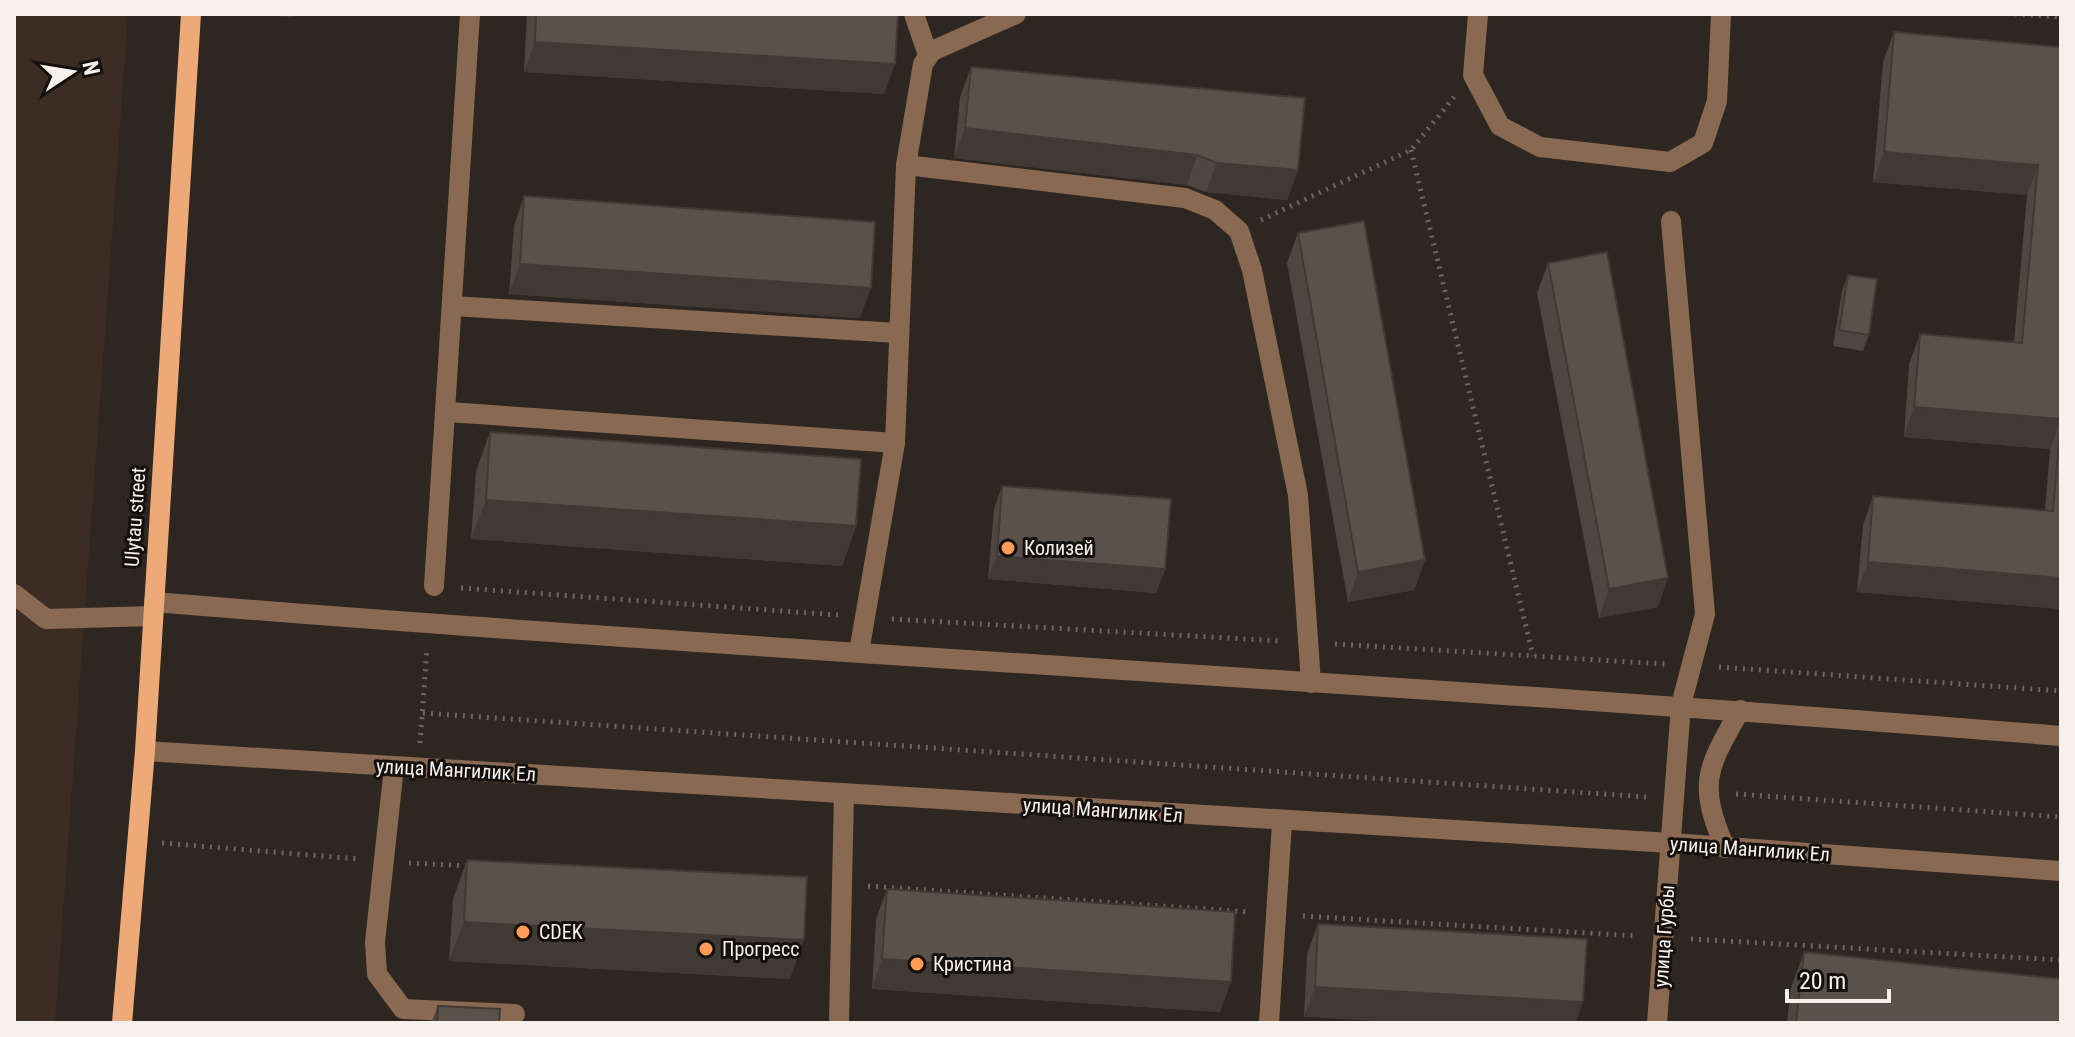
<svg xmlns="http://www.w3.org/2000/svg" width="2075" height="1037" viewBox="0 0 2075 1037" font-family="'Roboto Condensed',sans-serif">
<rect width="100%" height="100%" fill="#2e2620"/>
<path fill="#3b2d24" d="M14,14H128L55,1023H14Z"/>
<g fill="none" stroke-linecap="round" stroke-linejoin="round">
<g stroke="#6d6661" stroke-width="5" stroke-dasharray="2 6" stroke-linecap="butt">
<path d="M2015,14L2061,17"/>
<path d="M1411,150L1533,656"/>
<path d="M1261,220L1411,150L1454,97"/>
<path d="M461,588L838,615"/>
<path d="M892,619L1281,641"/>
<path d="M1335,644L1665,664"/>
<path d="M1719,667L2061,691"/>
<path d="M423,713L1647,797"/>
<path d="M420,743L427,649"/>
<path d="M1736,794L2061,817"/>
<path d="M162,843L359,859"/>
<path d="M409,863L471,866"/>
<path d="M868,886L1249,912"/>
<path d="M1303,916L1637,936"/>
<path d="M1691,939L2061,960"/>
</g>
<g stroke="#8a6952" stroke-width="20">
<path d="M914,14L928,55"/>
<path d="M1478,14L1473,75L1500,126L1540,147L1670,162L1703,143L1717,101L1721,14"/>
<path d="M906,165L1185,198L1215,210L1239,231L1252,270L1298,495L1311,683"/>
<path d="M453,306L898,333"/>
<path d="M448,412L895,443"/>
<path d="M434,586L470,14"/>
<path d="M14,594L46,619L153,616"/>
<path d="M154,602C789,654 1426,684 2061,736"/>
<path d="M859,652L895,443L906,165L923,64L932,51L1016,14"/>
<path d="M145,751L1671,843L2061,871"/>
<path d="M394,767L375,942L377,974L403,1009L515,1014"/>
<path d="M1725,848C1697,782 1707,769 1740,710"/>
<path d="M839,1023L844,793"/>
<path d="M1269,1023L1282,823"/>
<path d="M1657,1023L1681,705L1705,614L1671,221"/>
</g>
<path stroke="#eea979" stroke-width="20" d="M122,1023L145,751L191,14"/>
</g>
<g fill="#4e4640">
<path d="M527,14H898L884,94L524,72Z"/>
<path d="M1894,32L2061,47V609L1857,592L1863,525L1873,496L2045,510L2050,449L1904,437L1909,364L1920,334L2014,342L2027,195L1873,182L1883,62Z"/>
<path d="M971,67L1298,170L1287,200L1206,192L1187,185L954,158L960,97Z"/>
<path d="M524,196L860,318L509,294L514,226Z"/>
<path d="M1298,233L1425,560L1414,590L1348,602L1287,263Z"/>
<path d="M1548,263L1658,607L1599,618L1537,293Z"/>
<path d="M1848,275L1869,335L1863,351L1833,346L1842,291Z"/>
<path d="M490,432L856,526L842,566L471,539L476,471Z"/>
<path d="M1002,486L1165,569L1156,593L988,579L994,509Z"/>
<path d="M467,860L790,979L449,961L453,899Z"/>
<path d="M887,889L1220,1012L872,989L876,919Z"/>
<path d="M1318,924L1587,939L1304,1017L1307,954Z"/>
<path d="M1804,952L2061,1023H1787L1791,988Z"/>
<path d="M438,1006L499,1023H431Z"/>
</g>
<g fill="#403934">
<path d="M252,14H294L293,17L252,15Z"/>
<path d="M535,42L895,64L884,94L524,72Z"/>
<path d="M965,128L1197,155L1187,185L954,158Z"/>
<path d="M1884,152L2038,165L2027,195L1873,182Z"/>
<path d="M1217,163L1298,170L1287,200L1206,192Z"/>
<path d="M520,264L871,288L860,318L509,294Z"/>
<path d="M1914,407L2061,419L2050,449L1904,437Z"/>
<path d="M486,500L856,526L842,566L471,539Z"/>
<path d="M997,556L1165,569L1156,593L988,579Z"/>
<path d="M1425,560L1414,590L1348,602L1358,572Z"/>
<path d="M1868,562L2061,578V609L1857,592Z"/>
<path d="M1668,578L1658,607L1599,618L1609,589Z"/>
<path d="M464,922L804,940L790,979L449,961Z"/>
<path d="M882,959L1231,982L1220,1012L872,989Z"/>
<path d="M1315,987L1583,1002L1576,1023H1414L1304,1017Z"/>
</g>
<g fill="#5b514b" stroke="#403934" stroke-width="2">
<path d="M536,14H898L895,64L535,42Z"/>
<path d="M1894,32L2061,47V578L1868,562L1873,496L2053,511L2061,419L1914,407L1920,334L2022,343L2038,165L1884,152Z"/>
<path d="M971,67L1305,98L1298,170L1217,163L1197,155L965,128Z"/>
<path d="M524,196L875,222L871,288L520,264Z"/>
<path d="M1364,221L1425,560L1358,572L1298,233Z"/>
<path d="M1607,252L1668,578L1609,589L1548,263Z"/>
<path d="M1848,275L1877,279L1869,335L1839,330Z"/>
<path d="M490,432L861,459L856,526L486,500Z"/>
<path d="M1002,486L1171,499L1165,569L997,556Z"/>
<path d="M467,860L807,877L804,940L464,922Z"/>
<path d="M887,889L1235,912L1231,982L882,959Z"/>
<path d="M1318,924L1587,939L1583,1002L1315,987Z"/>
<path d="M1804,952L2061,979V1023H1796Z"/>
<path d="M438,1006L500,1009L499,1023H437Z"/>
</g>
<g fill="#fd9c56" stroke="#13100d" stroke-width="3">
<circle cx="1008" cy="548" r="8"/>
<circle cx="523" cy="932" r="8"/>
<circle cx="706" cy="949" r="8"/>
<circle cx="917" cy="964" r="8"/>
</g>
<g text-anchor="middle" stroke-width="6" stroke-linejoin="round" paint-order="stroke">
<g font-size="20" fill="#f6f0ec" stroke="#13100d">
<text transform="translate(135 517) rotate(-86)" y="7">Ulytau street</text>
<text transform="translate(456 770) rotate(3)" y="7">улица Мангилик Ел</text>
<text transform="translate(1103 810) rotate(4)" y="7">улица Мангилик Ел</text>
<text transform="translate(1750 849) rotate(4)" y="7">улица Мангилик Ел</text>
<text transform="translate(1664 936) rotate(-86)" y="7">улица Гурбы</text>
</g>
<g font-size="20" fill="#f6f0ec" stroke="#13100d" text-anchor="start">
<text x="1024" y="555">Колизей</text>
<text x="539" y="939">CDEK</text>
<text x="722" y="956">Прогресс</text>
<text x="933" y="971">Кристина</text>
</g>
</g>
<rect width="2075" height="1037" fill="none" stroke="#f6f0ec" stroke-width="32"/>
<g transform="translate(72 72) rotate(78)" stroke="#13100d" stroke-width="6" paint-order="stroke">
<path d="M0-6L14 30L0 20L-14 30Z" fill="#f6f0ec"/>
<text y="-12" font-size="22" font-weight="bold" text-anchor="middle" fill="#f6f0ec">N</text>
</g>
<path d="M1787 989v12h102v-12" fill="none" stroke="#f6f0ec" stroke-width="4"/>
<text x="1799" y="989" font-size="24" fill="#f6f0ec" stroke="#13100d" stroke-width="6" paint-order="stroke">20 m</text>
</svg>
